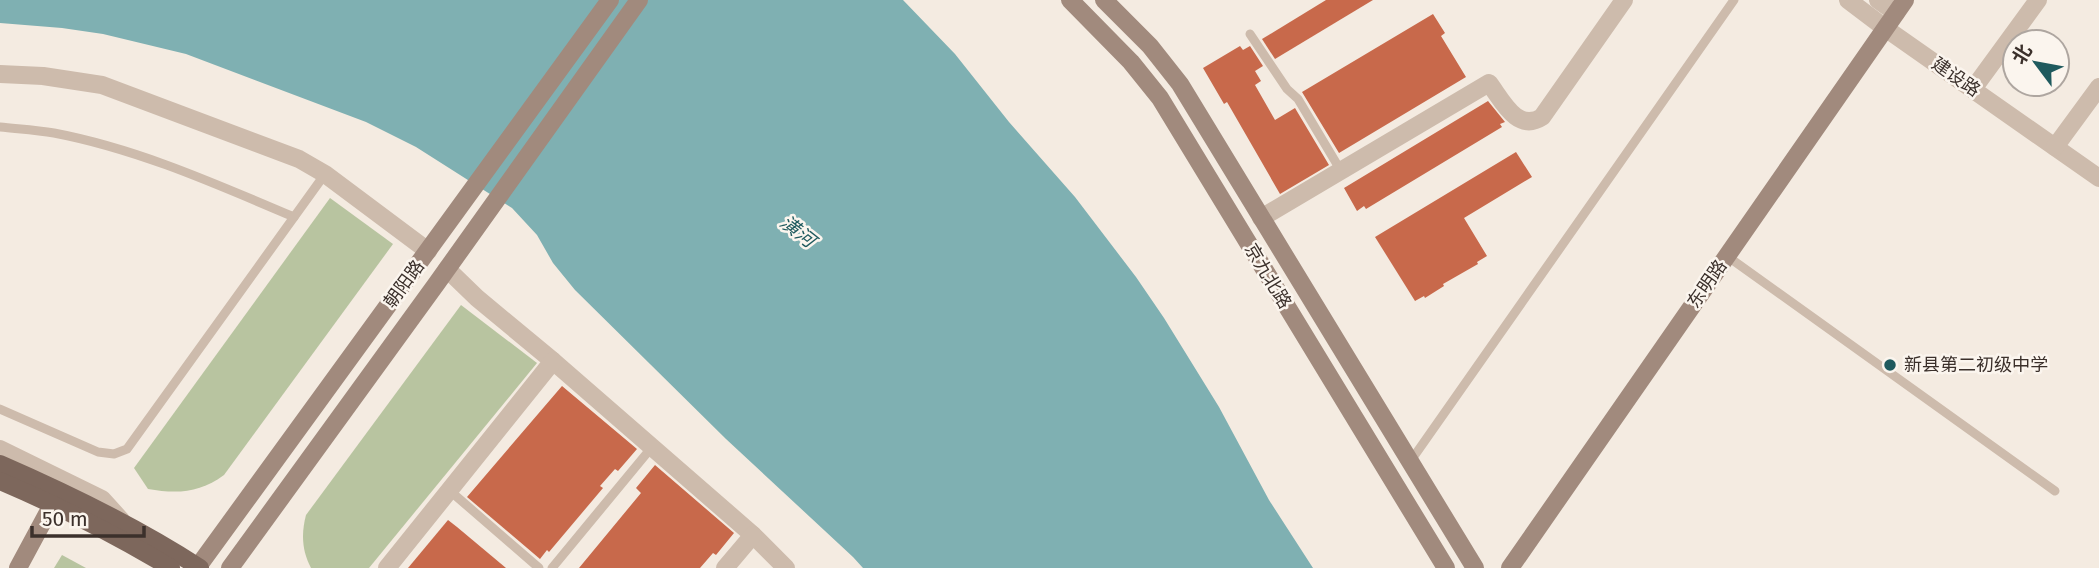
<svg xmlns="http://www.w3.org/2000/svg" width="2099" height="568" viewBox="0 0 2099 568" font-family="'Fira Sans','Noto Sans SC',sans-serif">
<rect width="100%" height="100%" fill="#f4ebe1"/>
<g fill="#b8c4a0">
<path d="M330,198L393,244L224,475C200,493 177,494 148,489L134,468Z"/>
<path d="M461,305L537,363L369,568H311C302,551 301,534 306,515Z"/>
<path d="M62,555L86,568H54Z"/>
</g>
<path fill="#7fb0b2" d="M0,0H903L955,54L1009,122L1075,197L1136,277L1164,318L1219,407L1269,500L1313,568H863L853,557L726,439L575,290L553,263L537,235L512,208L416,147L366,122L186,54L103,34L62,28L0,23Z"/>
<g fill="#c8694b">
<path d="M1326,0H1373L1275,59L1262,39Z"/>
<path d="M1433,14L1445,33L1441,36L1466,77L1339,153L1302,92Z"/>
<path d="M1240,46L1243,50L1250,46L1263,66L1255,71L1261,81L1255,85L1275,120L1295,108L1329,165L1280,194L1227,102L1224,104L1203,68Z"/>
<path d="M1488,101L1505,122L1500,124L1502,127L1366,209L1364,206L1357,211L1344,188Z"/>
<path d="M1516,152L1532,177L1464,218L1487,256L1477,262L1478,264L1443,284L1444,286L1425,298L1424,296L1415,301L1375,237Z"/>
<path d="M562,386L637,449L618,471L615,469L600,486L603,488L549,552L547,550L540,559L467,497Z"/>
<path d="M655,465L734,533L716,555L713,553L700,568H579L641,493L636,488Z"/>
<path d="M448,520L457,527L506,568H408Z"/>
</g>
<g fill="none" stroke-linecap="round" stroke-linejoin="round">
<g stroke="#cdbbac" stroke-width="9">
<path d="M1250,34L1287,89L1298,99L1341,171"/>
<path d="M0,127C18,129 36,130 54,133C138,149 216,184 294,217"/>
<path d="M1727,256L2055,491"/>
<path d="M0,409L98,452L114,454L127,449L325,174"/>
<path d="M1410,462L1734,0"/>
<path d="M449,490L539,568"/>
<path d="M552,568L652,447"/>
</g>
<g stroke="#cdbbac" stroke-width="18">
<path d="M1885,28L2099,178"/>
<path d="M0,74L43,76L102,85L299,159L325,174L428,251"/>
<path d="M1973,89L2038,0"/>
<path d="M2055,147L2099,87"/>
<path d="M1261,218L1489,83C1502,100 1517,133 1542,117L1624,0"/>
<path d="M447,269L477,298L553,361L753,535L786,568"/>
<path d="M0,449L102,499L121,520"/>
<path d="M387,568L553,361"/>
<path d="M725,568L753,535"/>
</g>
<g stroke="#cdbbac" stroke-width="18">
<path d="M1848,0L1885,28"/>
<path d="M1878,0L1896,13"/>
</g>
<g stroke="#a18a7d" stroke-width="18">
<path d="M1070,0L1131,62L1160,98L1446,568"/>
<path d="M1104,0L1150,46L1180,84L1475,568"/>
<path d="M18,568L53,503"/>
<path d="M197,568L610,0"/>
<path d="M230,568L437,283L639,0"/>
<path d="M1510,568L1905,0"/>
</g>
<g stroke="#7d675c" stroke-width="18">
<path d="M0,464C69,494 137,527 200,568"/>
<path d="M0,481C59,506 116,535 171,568"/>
</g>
</g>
<circle fill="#1f5a5e" stroke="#fbf5ee" stroke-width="2.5" cx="1890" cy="365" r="7"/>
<g text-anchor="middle" stroke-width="5" stroke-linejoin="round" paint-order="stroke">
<g font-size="18" fill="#3b302b" stroke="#fbf5ee">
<text transform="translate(1956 77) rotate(35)" y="6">建设路</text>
<text transform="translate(1268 276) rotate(59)" y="6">京九北路</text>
<text transform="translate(404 284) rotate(-54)" y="6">朝阳路</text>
<text transform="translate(1707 284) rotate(-55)" y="6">东明路</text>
</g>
<g font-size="18" fill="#3b302b" stroke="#fbf5ee" text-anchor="start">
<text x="1904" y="371">新县第二初级中学</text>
</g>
<g font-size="19" font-style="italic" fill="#1f5a5e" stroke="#fbf5ee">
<text transform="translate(798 231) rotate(38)" y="7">潢河</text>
</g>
</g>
<g transform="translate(2036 63) rotate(302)"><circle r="33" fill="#fbf5ee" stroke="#aea6a0" stroke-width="2"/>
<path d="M0-5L12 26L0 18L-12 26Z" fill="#1f5a5e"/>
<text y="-10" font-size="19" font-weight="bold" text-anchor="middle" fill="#3b302b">北</text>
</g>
<path d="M32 526v10h112v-10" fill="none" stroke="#3b302b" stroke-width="3.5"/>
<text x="42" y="526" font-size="21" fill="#3b302b" stroke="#fbf5ee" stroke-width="5" paint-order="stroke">50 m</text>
</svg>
